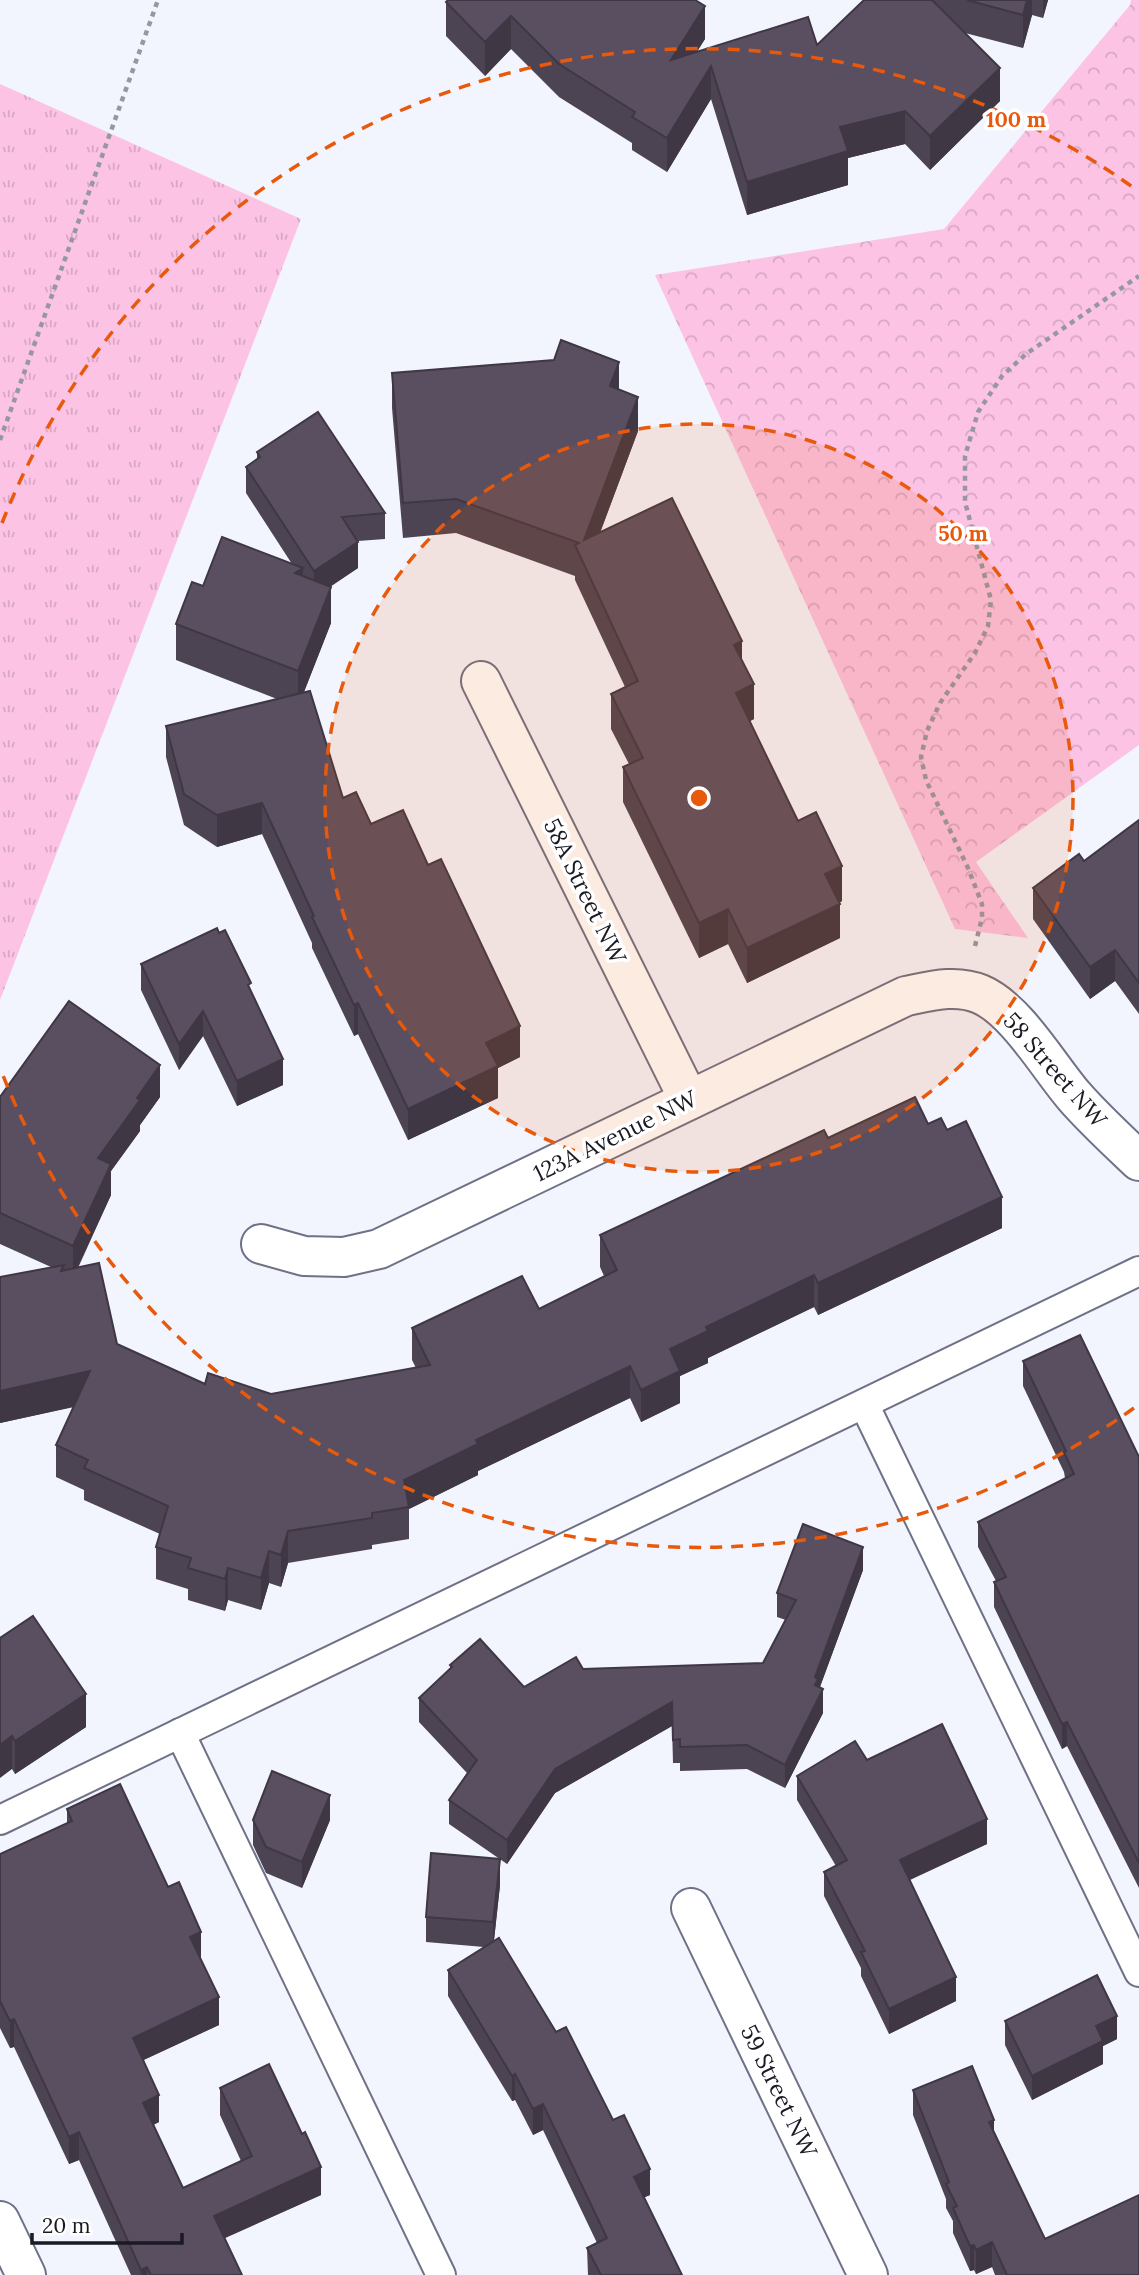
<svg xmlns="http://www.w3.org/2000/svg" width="1139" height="2275" viewBox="0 0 1139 2275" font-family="Lora,serif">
<defs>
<pattern id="grass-tufts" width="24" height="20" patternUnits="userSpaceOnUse" patternTransform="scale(1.75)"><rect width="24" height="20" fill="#fcc3e4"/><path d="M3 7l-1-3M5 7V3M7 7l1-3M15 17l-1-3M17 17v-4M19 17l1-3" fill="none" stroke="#d7a7c3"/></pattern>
<pattern id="forest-crowns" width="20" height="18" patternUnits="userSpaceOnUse" patternTransform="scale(1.75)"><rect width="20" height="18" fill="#fcc3e4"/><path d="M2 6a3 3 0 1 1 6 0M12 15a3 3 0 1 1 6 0" fill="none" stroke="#d7a7c3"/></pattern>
</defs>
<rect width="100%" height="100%" fill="#f3f5fe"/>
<path fill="url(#grass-tufts)" d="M0,84L301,219L0,1000Z"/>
<path fill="url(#forest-crowns)" d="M1131,0H1139V745L976,862L1028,938L955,929L655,275L944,229L1130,5Z"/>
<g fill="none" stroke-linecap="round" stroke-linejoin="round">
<defs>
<g id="lane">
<path d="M864,1404L1139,1972"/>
<path d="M180,1733L441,2275"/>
<path d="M0,1820L1139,1271"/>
</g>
<g id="street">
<path d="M481,681L689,1100"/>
<path d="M261,1244L304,1256L344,1257L379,1249L906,996C931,991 956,984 980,994C1016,1009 1049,1067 1074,1096C1094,1119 1117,1140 1139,1161"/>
<path d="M691,1908L868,2275"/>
<path d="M0,2221L26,2275"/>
</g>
</defs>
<use href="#lane" stroke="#6f7186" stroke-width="32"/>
<use href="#street" stroke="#6f7186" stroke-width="42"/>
<g stroke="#9698a1" stroke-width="4.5" stroke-dasharray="5 5" stroke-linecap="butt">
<path d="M0,440L158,0"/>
<path d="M975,946L982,918V904L968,868L926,780L921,757L927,731L940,703L975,653L988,626L991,600L965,502V456L978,412L1002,376L1026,354L1139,276"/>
</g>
<use href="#lane" stroke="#fff" stroke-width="28"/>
<use href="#street" stroke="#fff" stroke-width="38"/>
</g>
<g fill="#4d4453">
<path d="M864,0H1048L1043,18L1032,15L1023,48L965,33L1000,101L930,170L905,144L848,158V185L747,215L711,99L667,172L632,150V143L559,97L511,49L485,76L446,36V2L705,39L696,52L817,45Z"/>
<path d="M392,373L619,389L638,431L600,533L742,661L754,719L750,721L798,821L842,901L839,903L840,938L747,983L728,944L699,958L623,802V767L629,764L611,729V694L625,687L575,580V576L456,533L403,538L392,408Z"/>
<path d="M257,452L385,513V539L358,541V568L330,587L331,623L304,692L343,798L371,824L520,1057L498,1068V1098L408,1140L358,1034L354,1036L312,948V943L262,834L217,847L184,825L166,757V726L277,699L176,660V624L203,586L292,564L246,493V467L257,460Z"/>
<path d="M1139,820V1014L1115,981L1090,999L1033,919V888L1084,861Z"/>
<path d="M141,964L251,992L283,1085L237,1106L203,1036L179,1070L141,990Z"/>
<path d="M0,1097H160L140,1125V1131L111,1171V1195L78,1268L117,1344L205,1384L271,1394L416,1368L412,1360V1328L539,1309L604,1276L600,1267V1235L828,1138L928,1124L947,1130L1002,1228L818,1315L814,1307L708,1358V1363L680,1376V1403L641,1422L630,1398L478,1471V1475L409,1509V1539L372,1545V1549L288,1563L281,1587L269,1583L261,1610L228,1600L225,1611L188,1600V1589L156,1579V1547L160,1534L84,1500V1490L56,1477V1445L74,1407L0,1423V1277L51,1267L0,1244Z"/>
<path d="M1023,1361L1139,1457V1888L1067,1746L1062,1749L994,1607V1582L996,1581L978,1547V1522L1065,1478L1064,1472L1023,1386Z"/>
<path d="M863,1570L820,1687L823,1713L785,1788L747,1769L680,1771V1763H673L672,1726L555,1793L507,1864L449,1824V1800L467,1773L419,1722V1698L450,1668V1665L524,1687L583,1669L763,1663L786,1620L777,1617V1593Z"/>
<path d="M0,1638L86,1727L15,1774L12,1769Z"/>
<path d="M867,1760L987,1844L910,1880L956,2001L889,2034L861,1976V1968L824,1896V1872L836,1866L797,1800V1776Z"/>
<path d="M67,1809L201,1959L219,2025L143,2060L159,2122L153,2125L183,2188L241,2161L220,2115V2088L321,2195L224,2238L242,2275H131L79,2160L69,2164L14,2047L10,2048L0,2028V1854L67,1824Z"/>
<path d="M253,1820H330L302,1888L266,1873L253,1845Z"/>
<path d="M500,1885L494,1941L650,2195L644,2197L682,2275H588L587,2248L597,2243L543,2130L533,2135L515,2100L512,2101L448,1996V1970L484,1947L426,1942V1917Z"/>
<path d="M1005,2021L1117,2039L1103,2046V2064L1032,2100L1005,2045Z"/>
<path d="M913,2090L994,2131L1045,2239L1139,2275H995L992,2267L976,2274L974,2270L970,2271L953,2233V2221L946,2208V2199L913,2115Z"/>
</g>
<g fill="#3f3744">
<path d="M1027,0H1032V15L1023,48V15Z"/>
<path d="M1043,0H1048L1043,18Z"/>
<path d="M705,6V39L671,94V60Z"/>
<path d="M511,16V49L485,76V42Z"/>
<path d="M711,66V99L667,172V138Z"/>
<path d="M1000,68V101L930,170V136Z"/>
<path d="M905,111V144L848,158V185L747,215V182L840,127Z"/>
<path d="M619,362V397L610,386Z"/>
<path d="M638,397V431L586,570L584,540Z"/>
<path d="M358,542V568L314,597V571Z"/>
<path d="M303,568V604L295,573Z"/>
<path d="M331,587V623L298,707V671Z"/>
<path d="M742,641V675L734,645Z"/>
<path d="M754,684V719L736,728V693Z"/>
<path d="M262,803V834L217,847V815Z"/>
<path d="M842,866V901L825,909V874Z"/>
<path d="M840,904V938L747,983V948Z"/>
<path d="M728,909V944L699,958V923Z"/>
<path d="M1115,950V981L1090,999V967Z"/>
<path d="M358,1003V1034L354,1036V1005Z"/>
<path d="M203,1011V1036L179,1070V1044Z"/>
<path d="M520,1026V1057L498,1068V1098L408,1140V1109L486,1043Z"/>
<path d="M283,1059V1085L237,1106V1081Z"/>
<path d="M160,1065V1097L140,1125V1131L111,1171V1195L73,1277V1246L98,1158L137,1098Z"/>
<path d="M1002,1197V1228L818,1315V1283Z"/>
<path d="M814,1275V1307L708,1358V1363L680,1376V1403L641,1422V1390L670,1349L706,1327Z"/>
<path d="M630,1366V1398L478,1471V1475L409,1509L404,1480L476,1440Z"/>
<path d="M90,1371V1403L0,1423V1391Z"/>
<path d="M288,1531V1563L281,1587V1555Z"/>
<path d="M863,1547V1570L818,1692L823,1689V1713L785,1788V1765L815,1677Z"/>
<path d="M269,1551V1583L261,1610V1578Z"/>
<path d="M228,1568V1600L225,1611V1579Z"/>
<path d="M86,1694V1727L15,1774V1741Z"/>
<path d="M672,1702V1726L555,1793L507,1864V1840L555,1769Z"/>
<path d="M1067,1722V1746L1062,1749V1724Z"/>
<path d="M12,1736V1769L0,1778V1745Z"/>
<path d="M330,1795V1820L302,1888V1862Z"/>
<path d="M987,1819V1844L900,1884V1860Z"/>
<path d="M500,1859V1885L493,1948V1922Z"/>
<path d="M201,1932V1959L190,1964V1937Z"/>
<path d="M956,1977V2001L889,2034V2009Z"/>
<path d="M219,1997V2025L133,2065V2038Z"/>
<path d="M1117,2016V2039L1103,2046V2064L1032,2100V2076L1096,2026Z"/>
<path d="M14,2019V2047L10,2048V2021Z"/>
<path d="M515,2074V2100L512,2101V2076Z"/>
<path d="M159,2095V2122L143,2130V2103Z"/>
<path d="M543,2104V2130L533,2135V2109Z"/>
<path d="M994,2120V2145L989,2122Z"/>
<path d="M79,2132V2160L69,2164V2137Z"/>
<path d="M321,2167V2195L214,2243V2216Z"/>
<path d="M650,2169V2195L634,2202V2177Z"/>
<path d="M992,2242V2267L976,2274V2250Z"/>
<path d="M974,2245V2270L970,2271V2246Z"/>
<path d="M147,2267V2275H141V2270Z"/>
</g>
<g fill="#5a4f61" stroke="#3f3744" stroke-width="2">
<path d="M448,0H695L705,6L671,60L808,17L817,45L864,0H932L1000,68L930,136L905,111L840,127L848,151L747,182L711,66L667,138L632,117L635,112L559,64L511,16L485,42L446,2Z"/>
<path d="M967,0H1027L1023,15Z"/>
<path d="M561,340L619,362L610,386L638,397L584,540L672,498L742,641L734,645L754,684L736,693L798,821L816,812L842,866L825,874L840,904L747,948L728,909L699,923L623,767L643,758L611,694L638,681L575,545L579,543L456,499L403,503L392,373L554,360Z"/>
<path d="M318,412L385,513L342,517L358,542L314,571L246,467L260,457L257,452Z"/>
<path d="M222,537L303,568L295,573L331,587L298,671L176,624L192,582L203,586Z"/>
<path d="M310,691L343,798L356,792L371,824L403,810L428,865L441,859L520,1026L486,1043L498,1066L408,1109L358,1003L354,1005L312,917L314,916L262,803L217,815L184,794L166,726Z"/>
<path d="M1139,820V983L1115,950L1090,967L1033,888L1079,854L1084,861Z"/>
<path d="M217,928L219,933L225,930L251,983L248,985L283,1059L237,1081L203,1011L179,1044L141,964Z"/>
<path d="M69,1001L160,1065L137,1098L140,1100L98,1158L111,1164L73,1246L0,1213V1097Z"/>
<path d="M915,1097L928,1124L941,1118L947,1130L966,1121L1002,1197L818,1283L814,1275L706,1327L708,1331L670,1349L680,1371L641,1390L630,1366L476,1440L478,1444L404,1480L409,1507L372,1513V1518L288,1531L281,1555L269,1551L261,1578L228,1568L225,1579L188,1568L191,1558L156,1547L168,1506L84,1468L88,1460L56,1445L90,1371L0,1391V1277L64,1265L61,1271L99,1263L117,1344L205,1384L208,1373L271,1394L430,1365L412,1328L522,1276L539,1309L617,1270L600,1235L824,1130L828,1138Z"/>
<path d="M1080,1335L1139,1457V1863L1067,1722L1062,1724L994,1582L1006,1577L978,1522L1074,1474L1064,1452L1066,1451L1023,1361Z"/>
<path d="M803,1524L863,1547L815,1677L818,1679L815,1685L823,1689L785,1765L747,1745L680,1747V1739L673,1740L672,1702L555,1769L507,1840L449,1800L477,1760L419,1698L452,1667L450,1665L480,1639L524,1687L576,1657L583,1669L763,1663L796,1600L777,1593Z"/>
<path d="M33,1616L86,1694L15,1741L12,1736L0,1745V1638Z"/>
<path d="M942,1724L987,1819L900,1860L956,1977L889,2009L861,1952L865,1951L824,1872L847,1860L797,1776L855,1741L867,1760Z"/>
<path d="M272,1771L330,1795L302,1862L266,1847L253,1820Z"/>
<path d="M120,1784L168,1887L179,1882L201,1932L190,1937L219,1997L133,2038L159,2095L143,2103L183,2188L252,2156L220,2088L269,2064L302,2134L305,2132L321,2167L214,2216L242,2275H151L147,2267L141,2270L79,2132L69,2137L14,2019L10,2021L0,2001V1854L72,1821L67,1809Z"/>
<path d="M431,1853L500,1859L493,1922L426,1917Z"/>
<path d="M499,1938L556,2032L566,2027L613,2120L624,2115L650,2169L634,2177L682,2275H601L587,2248L607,2238L543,2104L533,2109L515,2074L512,2076L448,1970Z"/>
<path d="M1097,1975L1117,2016L1096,2026L1103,2041L1032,2076L1005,2021Z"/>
<path d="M972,2066L994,2120L989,2122L1045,2239L1139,2195V2275H1007L992,2242L976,2250L974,2245L970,2246L953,2208L957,2206L946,2184L949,2182L913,2090Z"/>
</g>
<circle cx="699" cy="798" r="374" fill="#e8590c" fill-opacity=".12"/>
<g fill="none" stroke="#e8590c" stroke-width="3.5" stroke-dasharray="12 9">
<circle cx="699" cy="798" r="374"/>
<path d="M1134 1408A749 749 0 0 1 2 1073M2 523A749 749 0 0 1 1134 188"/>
</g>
<g text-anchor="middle" stroke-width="7" stroke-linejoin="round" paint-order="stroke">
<g font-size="23" fill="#191a23" stroke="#fff">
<text transform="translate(585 891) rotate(64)" y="8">58A Street NW</text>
<text transform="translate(1055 1070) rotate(49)" y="8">58 Street NW</text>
<text transform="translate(615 1136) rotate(-26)" y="8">123A Avenue NW</text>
<text transform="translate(779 2091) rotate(64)" y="8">59 Street NW</text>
</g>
</g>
<circle cx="699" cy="798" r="10" fill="#e8590c" stroke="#fff" stroke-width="3.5"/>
<g font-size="21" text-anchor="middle" font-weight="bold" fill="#e8590c" stroke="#fff" stroke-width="7" stroke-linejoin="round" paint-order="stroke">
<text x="1016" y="127">100 m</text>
<text x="963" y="541">50 m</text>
</g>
<path d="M32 2233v10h150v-10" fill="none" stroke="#191a23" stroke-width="3.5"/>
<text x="42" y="2233" font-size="21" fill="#191a23" stroke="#ffffff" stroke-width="5" paint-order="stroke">20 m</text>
</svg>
